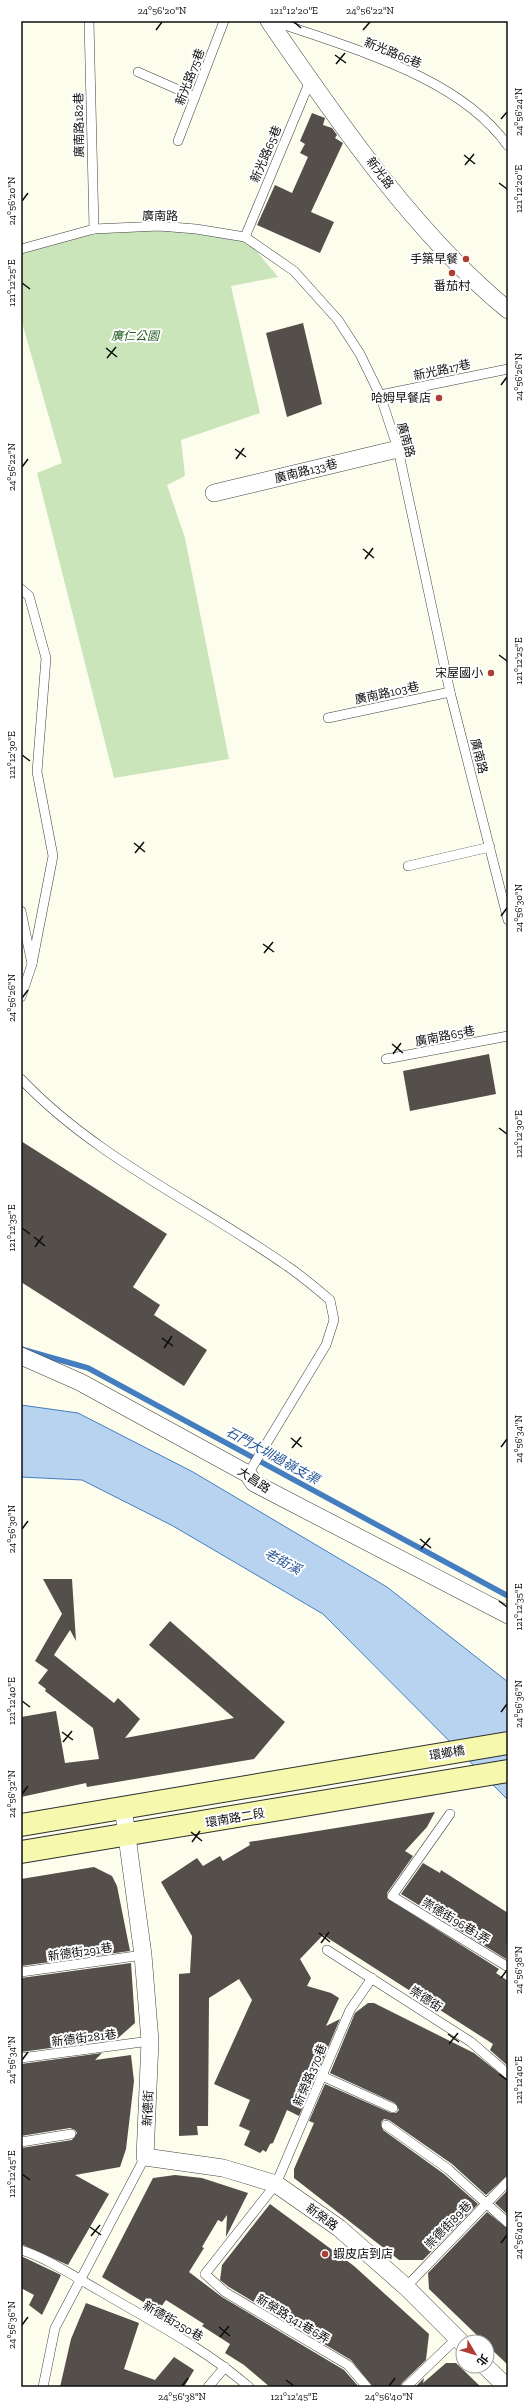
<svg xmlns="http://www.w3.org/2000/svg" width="529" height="2408" viewBox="0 0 529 2408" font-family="'Zilla Slab','Noto Sans TC',serif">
<rect width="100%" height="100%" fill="#fdfdee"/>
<path fill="#cae5ba" d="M159,226L245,237L278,277L231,286L260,413L181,440L185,476L167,485L185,538L229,759L114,778L37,473L62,463L21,319V253L61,238Z"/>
<path fill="#b7d3f0" stroke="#447ec1" d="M21,1405L78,1413L193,1472L387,1587L508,1682V1800L323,1614L173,1526L82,1480L21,1477Z"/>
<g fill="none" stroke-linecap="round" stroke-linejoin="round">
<path stroke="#447ec1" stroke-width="5.5" d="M21,1349L88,1368L508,1596"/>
</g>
<g fill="#544f4a">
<path d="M312,113L325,118L323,125L332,128L337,135L335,138L343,143L311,212L334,222L320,253L257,225L275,185L292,193L308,157L300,153L305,144L300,141Z"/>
<path d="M303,323L322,404L287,417L266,333Z"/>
<path d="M489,1054L496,1094L410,1111L403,1071Z"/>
<path d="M21,1141L167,1234L133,1287L160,1305L154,1315L207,1350L184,1386L21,1282Z"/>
<path d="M43,1579H72L76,1641L70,1630L54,1655L114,1703L118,1698L140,1719L125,1738L234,1718L149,1645L170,1621L285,1722L254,1759L87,1787L86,1783L21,1797V1717L56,1711L65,1763L99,1759L93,1728L45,1691L46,1689L38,1683L48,1670L35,1661L62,1614Z"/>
<path d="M435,1812L427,1827L405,1851L413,1856L387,1893V1898L499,1969L496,1973L508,1981V2066L490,2050L493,2044L323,1935L300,1959L311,1978L307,1986L331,1993L339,1998L326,2026L340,2019L299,2116L287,2110L273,2143L270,2144L266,2152L263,2150L260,2153L244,2145L250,2131L239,2126L250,2100L214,2084L252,2000L239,1979L209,1998L208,2126H197L198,2135L179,2136V1974L190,1973L192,1936L161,1882L197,1858L203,1866L220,1856L223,1861L250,1845L249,1842Z"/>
<path d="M423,1863L440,1873L441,1870L508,1913L506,1959L401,1894Z"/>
<path d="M94,1867L112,1876L117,1886L130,1951L21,1966V1879Z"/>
<path d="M131,1963L135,2023L117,2039L21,2052V1978Z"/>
<path d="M368,2003H374L474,2053L508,2080V2175L486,2195L452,2164L389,2120L384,2119L381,2122L383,2130L444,2174L478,2204L423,2260H399L294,2178V2169L314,2123L309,2121L325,2084L391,2113H396L399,2110L395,2103L330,2073L355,2013Z"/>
<path d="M102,2053L95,2060L131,2055L134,2081L126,2149L120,2167L75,2175L109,2194L68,2265L21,2244V2148L72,2140L77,2133L75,2130L70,2128L21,2136V2064Z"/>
<path d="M175,2175L202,2178L248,2193L226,2237L227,2215L222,2222L218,2220L202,2247L204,2248L189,2272L222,2297L344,2370L359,2387H270L244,2365L225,2353L230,2344L202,2326L204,2324L166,2300L158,2311L102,2277L153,2178Z"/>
<path d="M508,2190V2215L495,2203Z"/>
<path d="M270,2204L354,2266L429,2334L426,2360L402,2383L400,2387H373L351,2360L229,2287L220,2280L222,2265Z"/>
<path d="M487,2212L508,2229V2365L487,2345V2342H484L429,2289L428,2273Z"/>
<path d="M21,2256L61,2275L42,2315L29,2305L34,2295L21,2288Z"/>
<path d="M86,2303L139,2323L124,2369L155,2380L174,2357L194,2370L184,2387H60L71,2339Z"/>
<path d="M446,2363H456L481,2387H415L424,2378L423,2383Z"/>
</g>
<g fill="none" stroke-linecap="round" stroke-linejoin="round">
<defs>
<g id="lane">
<path d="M89,21L94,229"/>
<path d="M274,21C351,49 459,76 508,146"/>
<path d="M138,72L195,97"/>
<path d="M178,141L224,21"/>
<path d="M245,237L310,81"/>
<path d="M21,249L94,229L159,226L196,229L245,237L294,271L338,320L360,354L380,395L398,449L450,692L508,920"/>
<path d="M380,395L508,369"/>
<path d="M21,589L29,596L46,658L37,772L53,856L32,964"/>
<path d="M328,718L450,692"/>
<path d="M408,866L490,847"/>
<path d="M21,911L32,964L21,997"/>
<path d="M386,1059L508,1036"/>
<path d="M21,1079C96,1158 199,1204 287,1266C302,1276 316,1288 330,1300L334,1320L326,1345L248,1474"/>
<path d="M450,1814L392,1896L508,1967"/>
<path d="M327,1950L471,2042L508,2074"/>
<path d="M21,1972L143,1955"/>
<path d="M21,2058L150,2041"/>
<path d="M322,2076L393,2108"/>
<path d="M386,2125L448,2169L508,2223"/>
<path d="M21,2142L71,2134"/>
<path d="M21,2250C45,2257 77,2278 100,2291C151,2321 204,2348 249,2387"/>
<path d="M406,2287L508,2181"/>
<path d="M43,2387L55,2328L145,2157"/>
<path d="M208,2387L225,2367"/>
<path d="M367,2387L348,2365L225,2292L205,2274L276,2184L350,2010L372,1978"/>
<path d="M406,2387L457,2338"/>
</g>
<g id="street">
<path d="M269,21C337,120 415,234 508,310"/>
<path d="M214,493L398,449"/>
<path d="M21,1356L80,1382L248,1474L254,1483L508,1615"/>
<path d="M123,1807L143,1955L150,2041L145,2157L223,2168L276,2184L339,2228L406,2287L463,2344"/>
<path d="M485,2366L507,2387"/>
</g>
<g id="secondary">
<path d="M21,1825L508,1743"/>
<path d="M21,1852L508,1771"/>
</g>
</defs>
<use href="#lane" stroke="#404040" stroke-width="10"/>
<use href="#street" stroke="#404040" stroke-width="18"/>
<use href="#secondary" stroke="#2f2f2f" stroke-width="24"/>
<use href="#lane" stroke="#fff" stroke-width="9"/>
<use href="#street" stroke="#fff" stroke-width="17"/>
<use href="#secondary" stroke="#f6f8ae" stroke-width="22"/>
</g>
<path fill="none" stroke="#0d0d0d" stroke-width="1.5" d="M294,22L301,28M156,30L162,22M363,30L370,22M335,55L346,63M336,64L345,53M501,119L507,112M464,155L475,164M465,165L474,154M499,183L507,189M22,201L28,193M22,283L30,289M106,348L117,357M107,358L116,347M501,385L507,377M235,449L246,457M236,459L244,448M22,467L28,459M363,549L374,558M365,559L373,548M499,655L507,661M22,755L30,761M134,843L145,852M135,853L144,842M501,916L507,908M263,944L274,952M264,953L273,942M22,998L28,990M392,1044L403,1053M393,1054L401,1043M499,1128L507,1134M22,1228L30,1234M34,1237L45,1246M35,1247L43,1236M162,1338L173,1346M164,1348L172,1336M291,1438L302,1447M501,1447L507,1439M292,1448L301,1437M22,1529L28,1521M420,1539L431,1548M421,1549L430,1538M499,1601L507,1607M22,1701L30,1707M501,1712L507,1704M62,1732L73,1740M63,1742L72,1731M22,1794L28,1786M191,1832L202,1841M192,1842L200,1831M319,1933L330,1942M321,1943L329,1932M501,1978L507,1970M448,2034L459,2042M449,2044L458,2033M22,2060L28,2052M499,2074L507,2080M22,2174L30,2180M90,2227L101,2235M91,2236L100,2225M501,2243L507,2235M22,2325L28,2317M219,2327L230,2336M220,2337L229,2326M286,2380L294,2386M182,2386L188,2378M389,2386L395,2378"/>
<g fill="#b03d31" stroke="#fff" stroke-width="1.5">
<circle cx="466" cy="259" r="4"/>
<circle cx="452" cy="273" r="4"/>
<circle cx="439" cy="398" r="4"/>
<circle cx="491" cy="673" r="4"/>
<circle cx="325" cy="2254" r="4"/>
</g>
<g text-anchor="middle" stroke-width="4" stroke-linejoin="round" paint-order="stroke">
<g font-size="12" fill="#0d0d0d" stroke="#fff">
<text transform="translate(393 53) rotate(22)" y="4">新光路66巷</text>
<text transform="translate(190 77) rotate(-69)" y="4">新光路75巷</text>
<text transform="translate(79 125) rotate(-91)" y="4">廣南路182巷</text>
<text transform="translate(266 154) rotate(-67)" y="4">新光路65巷</text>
<text transform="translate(380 173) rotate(53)" y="4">新光路</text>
<text transform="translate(160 216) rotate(1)" y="4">廣南路</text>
<text transform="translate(442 370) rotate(-12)" y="4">新光路17巷</text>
<text transform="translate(406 440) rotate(74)" y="4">廣南路</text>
<text transform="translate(306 471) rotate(-14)" y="4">廣南路133巷</text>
<text transform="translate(387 693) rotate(-12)" y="4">廣南路103巷</text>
<text transform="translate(479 756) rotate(76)" y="4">廣南路</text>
<text transform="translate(445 1036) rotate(-11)" y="4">廣南路65巷</text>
<text transform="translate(254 1480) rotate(34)" y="4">大昌路</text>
<text transform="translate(447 1753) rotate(-10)" y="4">環鄉橋</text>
<text transform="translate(235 1818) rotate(-10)" y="4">環南路二段</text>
<text transform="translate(456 1921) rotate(31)" y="4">崇德街96巷1弄</text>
<text transform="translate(80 1952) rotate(-8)" y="4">新德街291巷</text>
<text transform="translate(426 1999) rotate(33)" y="4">崇德街</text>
<text transform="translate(84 2038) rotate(-7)" y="4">新德街281巷</text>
<text transform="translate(310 2075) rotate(-67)" y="4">新榮路370巷</text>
<text transform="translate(148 2108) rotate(-88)" y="4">新德街</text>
<text transform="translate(322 2217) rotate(36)" y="4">新榮路</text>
<text transform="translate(448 2225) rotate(-46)" y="4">崇德街89巷</text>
<text transform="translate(293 2319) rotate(31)" y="4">新榮路341巷6弄</text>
<text transform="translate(173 2321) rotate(30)" y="4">新德街250巷</text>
</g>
<g font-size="12" fill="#0d0d0d" stroke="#fff" text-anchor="end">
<text x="458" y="263">手築早餐</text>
<text x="452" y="290" text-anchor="middle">番茄村</text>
<text x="431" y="402">哈姆早餐店</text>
<text x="483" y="677">宋屋國小</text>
<text x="333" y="2258" text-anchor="start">蝦皮店到店</text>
</g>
<g font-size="12" font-style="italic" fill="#275e23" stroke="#fff">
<text x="135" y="340">廣仁公園</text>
</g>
<g font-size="13" font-style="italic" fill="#215193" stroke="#fff">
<text transform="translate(273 1455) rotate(29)" y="5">石門大圳過嶺支渠</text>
<text transform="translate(283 1561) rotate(28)" y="5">老街溪</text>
</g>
</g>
<rect width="529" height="2408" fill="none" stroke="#ffffff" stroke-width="44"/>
<g transform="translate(475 2354) rotate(128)"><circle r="19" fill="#ffffff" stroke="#9e9e9e"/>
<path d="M0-3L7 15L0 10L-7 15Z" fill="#b03d31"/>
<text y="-6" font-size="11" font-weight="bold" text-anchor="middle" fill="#0d0d0d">北</text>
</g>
<rect x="22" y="22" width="485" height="2364" fill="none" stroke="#0d0d0d" stroke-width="1.5"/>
<g font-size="10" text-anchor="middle" fill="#0d0d0d">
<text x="162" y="14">24°56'20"N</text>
<text x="294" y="14">121°12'20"E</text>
<text x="370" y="14">24°56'22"N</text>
<text transform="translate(518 112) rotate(-90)" y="4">24°56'24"N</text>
<text transform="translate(518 189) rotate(-90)" y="4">121°12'20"E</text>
<text transform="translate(11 201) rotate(-90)" y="4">24°56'20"N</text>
<text transform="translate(11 283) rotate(-90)" y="4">121°12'25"E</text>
<text transform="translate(518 377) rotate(-90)" y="4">24°56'26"N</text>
<text transform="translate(11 467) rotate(-90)" y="4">24°56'22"N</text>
<text transform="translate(518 661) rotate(-90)" y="4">121°12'25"E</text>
<text transform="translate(11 755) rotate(-90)" y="4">121°12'30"E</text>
<text transform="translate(518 908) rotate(-90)" y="4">24°56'30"N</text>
<text transform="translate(11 998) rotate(-90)" y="4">24°56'26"N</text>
<text transform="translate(518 1134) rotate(-90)" y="4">121°12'30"E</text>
<text transform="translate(11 1228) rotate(-90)" y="4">121°12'35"E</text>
<text transform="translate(518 1439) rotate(-90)" y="4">24°56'34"N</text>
<text transform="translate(11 1529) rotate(-90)" y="4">24°56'30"N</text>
<text transform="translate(518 1607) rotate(-90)" y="4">121°12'35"E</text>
<text transform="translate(11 1701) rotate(-90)" y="4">121°12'40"E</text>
<text transform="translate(518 1704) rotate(-90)" y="4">24°56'36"N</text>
<text transform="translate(11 1794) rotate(-90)" y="4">24°56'32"N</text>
<text transform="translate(518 1970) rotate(-90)" y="4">24°56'38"N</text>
<text transform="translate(11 2060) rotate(-90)" y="4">24°56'34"N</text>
<text transform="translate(518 2080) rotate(-90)" y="4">121°12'40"E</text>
<text transform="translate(11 2174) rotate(-90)" y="4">121°12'45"E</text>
<text transform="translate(518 2235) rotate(-90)" y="4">24°56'40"N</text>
<text transform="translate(11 2325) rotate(-90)" y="4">24°56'36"N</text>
<text x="182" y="2400">24°56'38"N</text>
<text x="294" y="2400">121°12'45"E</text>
<text x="389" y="2400">24°56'40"N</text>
</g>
</svg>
